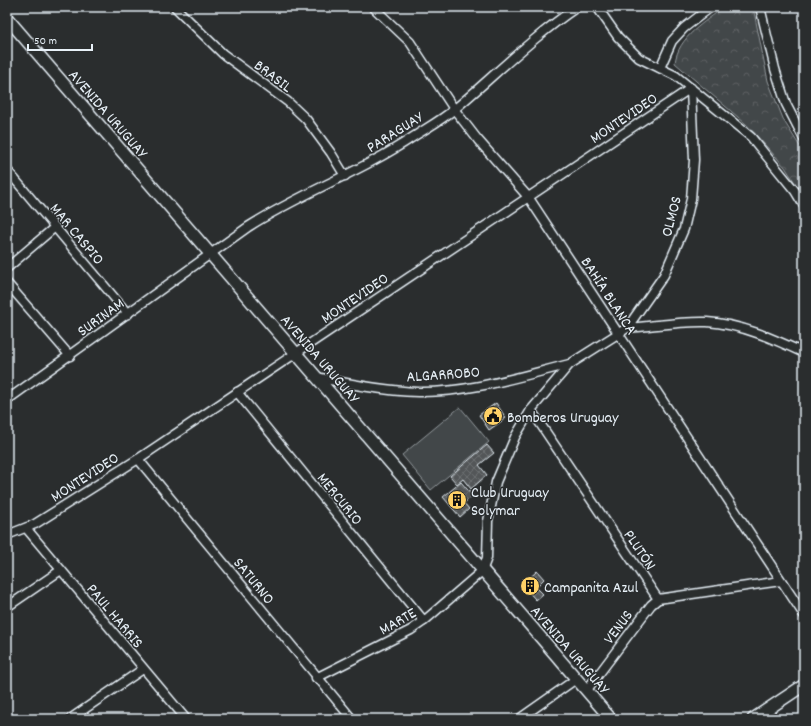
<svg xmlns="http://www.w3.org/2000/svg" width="811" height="726" viewBox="0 0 811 726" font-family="Dekko,sans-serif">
<defs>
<pattern id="park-crowns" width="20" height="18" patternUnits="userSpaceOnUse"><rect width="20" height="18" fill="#424648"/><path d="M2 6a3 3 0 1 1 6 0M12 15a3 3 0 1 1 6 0" fill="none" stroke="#5d6163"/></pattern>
<pattern id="building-cross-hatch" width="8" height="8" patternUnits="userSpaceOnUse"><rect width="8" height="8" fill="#535759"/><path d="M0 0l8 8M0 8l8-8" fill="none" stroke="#6c7072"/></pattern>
</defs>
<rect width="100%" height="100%" fill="#2a2d2e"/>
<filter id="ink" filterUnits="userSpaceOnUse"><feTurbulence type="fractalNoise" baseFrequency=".025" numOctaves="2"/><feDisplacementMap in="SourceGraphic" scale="8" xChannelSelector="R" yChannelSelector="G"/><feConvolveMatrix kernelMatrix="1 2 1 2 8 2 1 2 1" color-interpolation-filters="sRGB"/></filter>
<g filter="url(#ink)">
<path fill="#424648" stroke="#959ca0" d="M460,407L489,442L431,490L402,455Z"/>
<path fill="url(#park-crowns)" stroke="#959ca0" d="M724,7H753L768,81L784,121L804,153V197L785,167L746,124L675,63C678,37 705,22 724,7Z"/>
<g fill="url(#building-cross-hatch)" stroke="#e8f1f8">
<path d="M496,403L506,418L489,430L479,415Z"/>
<path d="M487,445L494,453L479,465L487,475L471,489L463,479L457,484L450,476Z"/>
<path d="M461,482L473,496L464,503L469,509L460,517L443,497Z"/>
<path d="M537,571L544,579L536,587L543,594L536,600L522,585Z"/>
</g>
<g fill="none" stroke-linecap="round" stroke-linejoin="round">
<defs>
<g id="street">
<path d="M175,7L223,54L288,102L306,119L331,153L345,176"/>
<path d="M373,7L410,42L454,109L478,140L529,198L804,615"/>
<path d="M597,7L618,37L639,58L676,76L751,137L795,191L804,206"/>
<path d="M760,7L775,69L786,104L804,139"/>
<path d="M660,68L672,41L684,28L711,7"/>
<path d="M7,170L128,314"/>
<path d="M7,268L55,227"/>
<path d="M7,283L70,356"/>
<path d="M627,328C654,326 681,321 707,322C741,324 774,339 804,353"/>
<path d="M316,377C349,384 384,391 418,392C469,393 521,376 570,364"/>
<path d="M237,392L424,621"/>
<path d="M7,400L248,227C301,193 361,172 413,137C427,128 443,119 456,108C496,74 533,37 577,7"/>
<path d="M531,410L658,599"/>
<path d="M138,459L352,719"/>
<path d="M26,528L186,719"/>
<path d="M7,535L35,524L138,459L691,88"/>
<path d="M658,599L781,581"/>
<path d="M7,607L61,570"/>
<path d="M316,678L411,630L424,621L482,571L487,558L488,521L496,482L515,437L531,410L570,364L627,328L664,275L684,229L691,199L694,160L691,88"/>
<path d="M586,691L651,605L658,599"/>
<path d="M70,719L143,669"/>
<path d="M519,719L576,679"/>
</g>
<g id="secondary">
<path d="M7,18L611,719"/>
<path d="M753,719L804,685"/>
</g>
</defs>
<use href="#street" stroke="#e8f1f8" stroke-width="11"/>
<use href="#secondary" stroke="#e8f1f8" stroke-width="14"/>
<use href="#street" stroke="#2a2d2e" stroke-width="8"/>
<use href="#secondary" stroke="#2a2d2e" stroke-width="11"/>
</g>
</g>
<defs>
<symbol id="civic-disc" viewBox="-11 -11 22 22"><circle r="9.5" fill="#ffd166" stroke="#2a2d2e"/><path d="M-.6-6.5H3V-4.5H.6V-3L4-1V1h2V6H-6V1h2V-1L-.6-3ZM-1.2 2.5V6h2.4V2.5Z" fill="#111"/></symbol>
<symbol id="building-disc" viewBox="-11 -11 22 22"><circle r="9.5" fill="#ffd166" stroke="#2a2d2e"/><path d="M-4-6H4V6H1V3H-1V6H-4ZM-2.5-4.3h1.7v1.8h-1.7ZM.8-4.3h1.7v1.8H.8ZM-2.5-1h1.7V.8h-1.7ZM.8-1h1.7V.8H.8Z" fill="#111"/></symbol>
</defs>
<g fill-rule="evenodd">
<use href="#civic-disc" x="482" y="405" width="22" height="22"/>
<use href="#building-disc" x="446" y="489" width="22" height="22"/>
<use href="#building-disc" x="519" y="575" width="22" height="22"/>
</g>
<g text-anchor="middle" stroke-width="3" stroke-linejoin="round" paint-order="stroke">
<g font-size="16" fill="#e8f1f8" stroke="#2a2d2e">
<text transform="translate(274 75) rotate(37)" y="6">BRASIL</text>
<text transform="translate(109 113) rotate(49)" y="6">AVENIDA URUGUAY</text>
<text transform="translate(623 117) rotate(-34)" y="6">MONTEVIDEO</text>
<text transform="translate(394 131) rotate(-32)" y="6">PARAGUAY</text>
<text transform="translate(670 216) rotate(-75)" y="6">OLMOS</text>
<text transform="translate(78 233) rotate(50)" y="6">MAR CASPIO</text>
<text transform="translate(610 295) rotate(57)" y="6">BAHÍA BLANCA</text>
<text transform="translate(354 297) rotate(-34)" y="6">MONTEVIDEO</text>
<text transform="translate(100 316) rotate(-36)" y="6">SURINAM</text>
<text transform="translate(321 358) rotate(49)" y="6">AVENIDA URUGUAY</text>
<text transform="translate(443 373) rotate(-4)" y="6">ALGARROBO</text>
<text transform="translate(84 476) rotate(-33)" y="6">MONTEVIDEO</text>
<text transform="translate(341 498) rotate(51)" y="6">MERCURIO</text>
<text transform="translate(641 549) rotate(56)" y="6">PLUTÓN</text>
<text transform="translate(255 580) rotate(51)" y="6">SATURNO</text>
<text transform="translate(116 615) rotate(50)" y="6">PAUL HARRIS</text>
<text transform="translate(397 620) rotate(-30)" y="6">MARTE</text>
<text transform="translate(617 626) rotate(-53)" y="6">VENUS</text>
<text transform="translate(571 649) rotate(49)" y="6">AVENIDA URUGUAY</text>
</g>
<g font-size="16" fill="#e8f1f8" stroke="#2a2d2e" text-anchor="start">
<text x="507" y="422">Bomberos Uruguay</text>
<text x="471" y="497">Club Uruguay<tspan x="471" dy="18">Solymar</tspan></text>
<text x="544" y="592">Campanita Azul</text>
</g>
</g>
<rect width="811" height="726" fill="none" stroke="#2a2d2e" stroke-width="24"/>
<rect x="12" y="12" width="787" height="702" fill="none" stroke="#e8f1f8" stroke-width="1.5" filter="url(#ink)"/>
<path d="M28 44v6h64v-6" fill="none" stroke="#e8f1f8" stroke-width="2"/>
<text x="34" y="44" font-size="12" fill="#e8f1f8" stroke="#2a2d2e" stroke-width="3" paint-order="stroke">50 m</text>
</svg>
